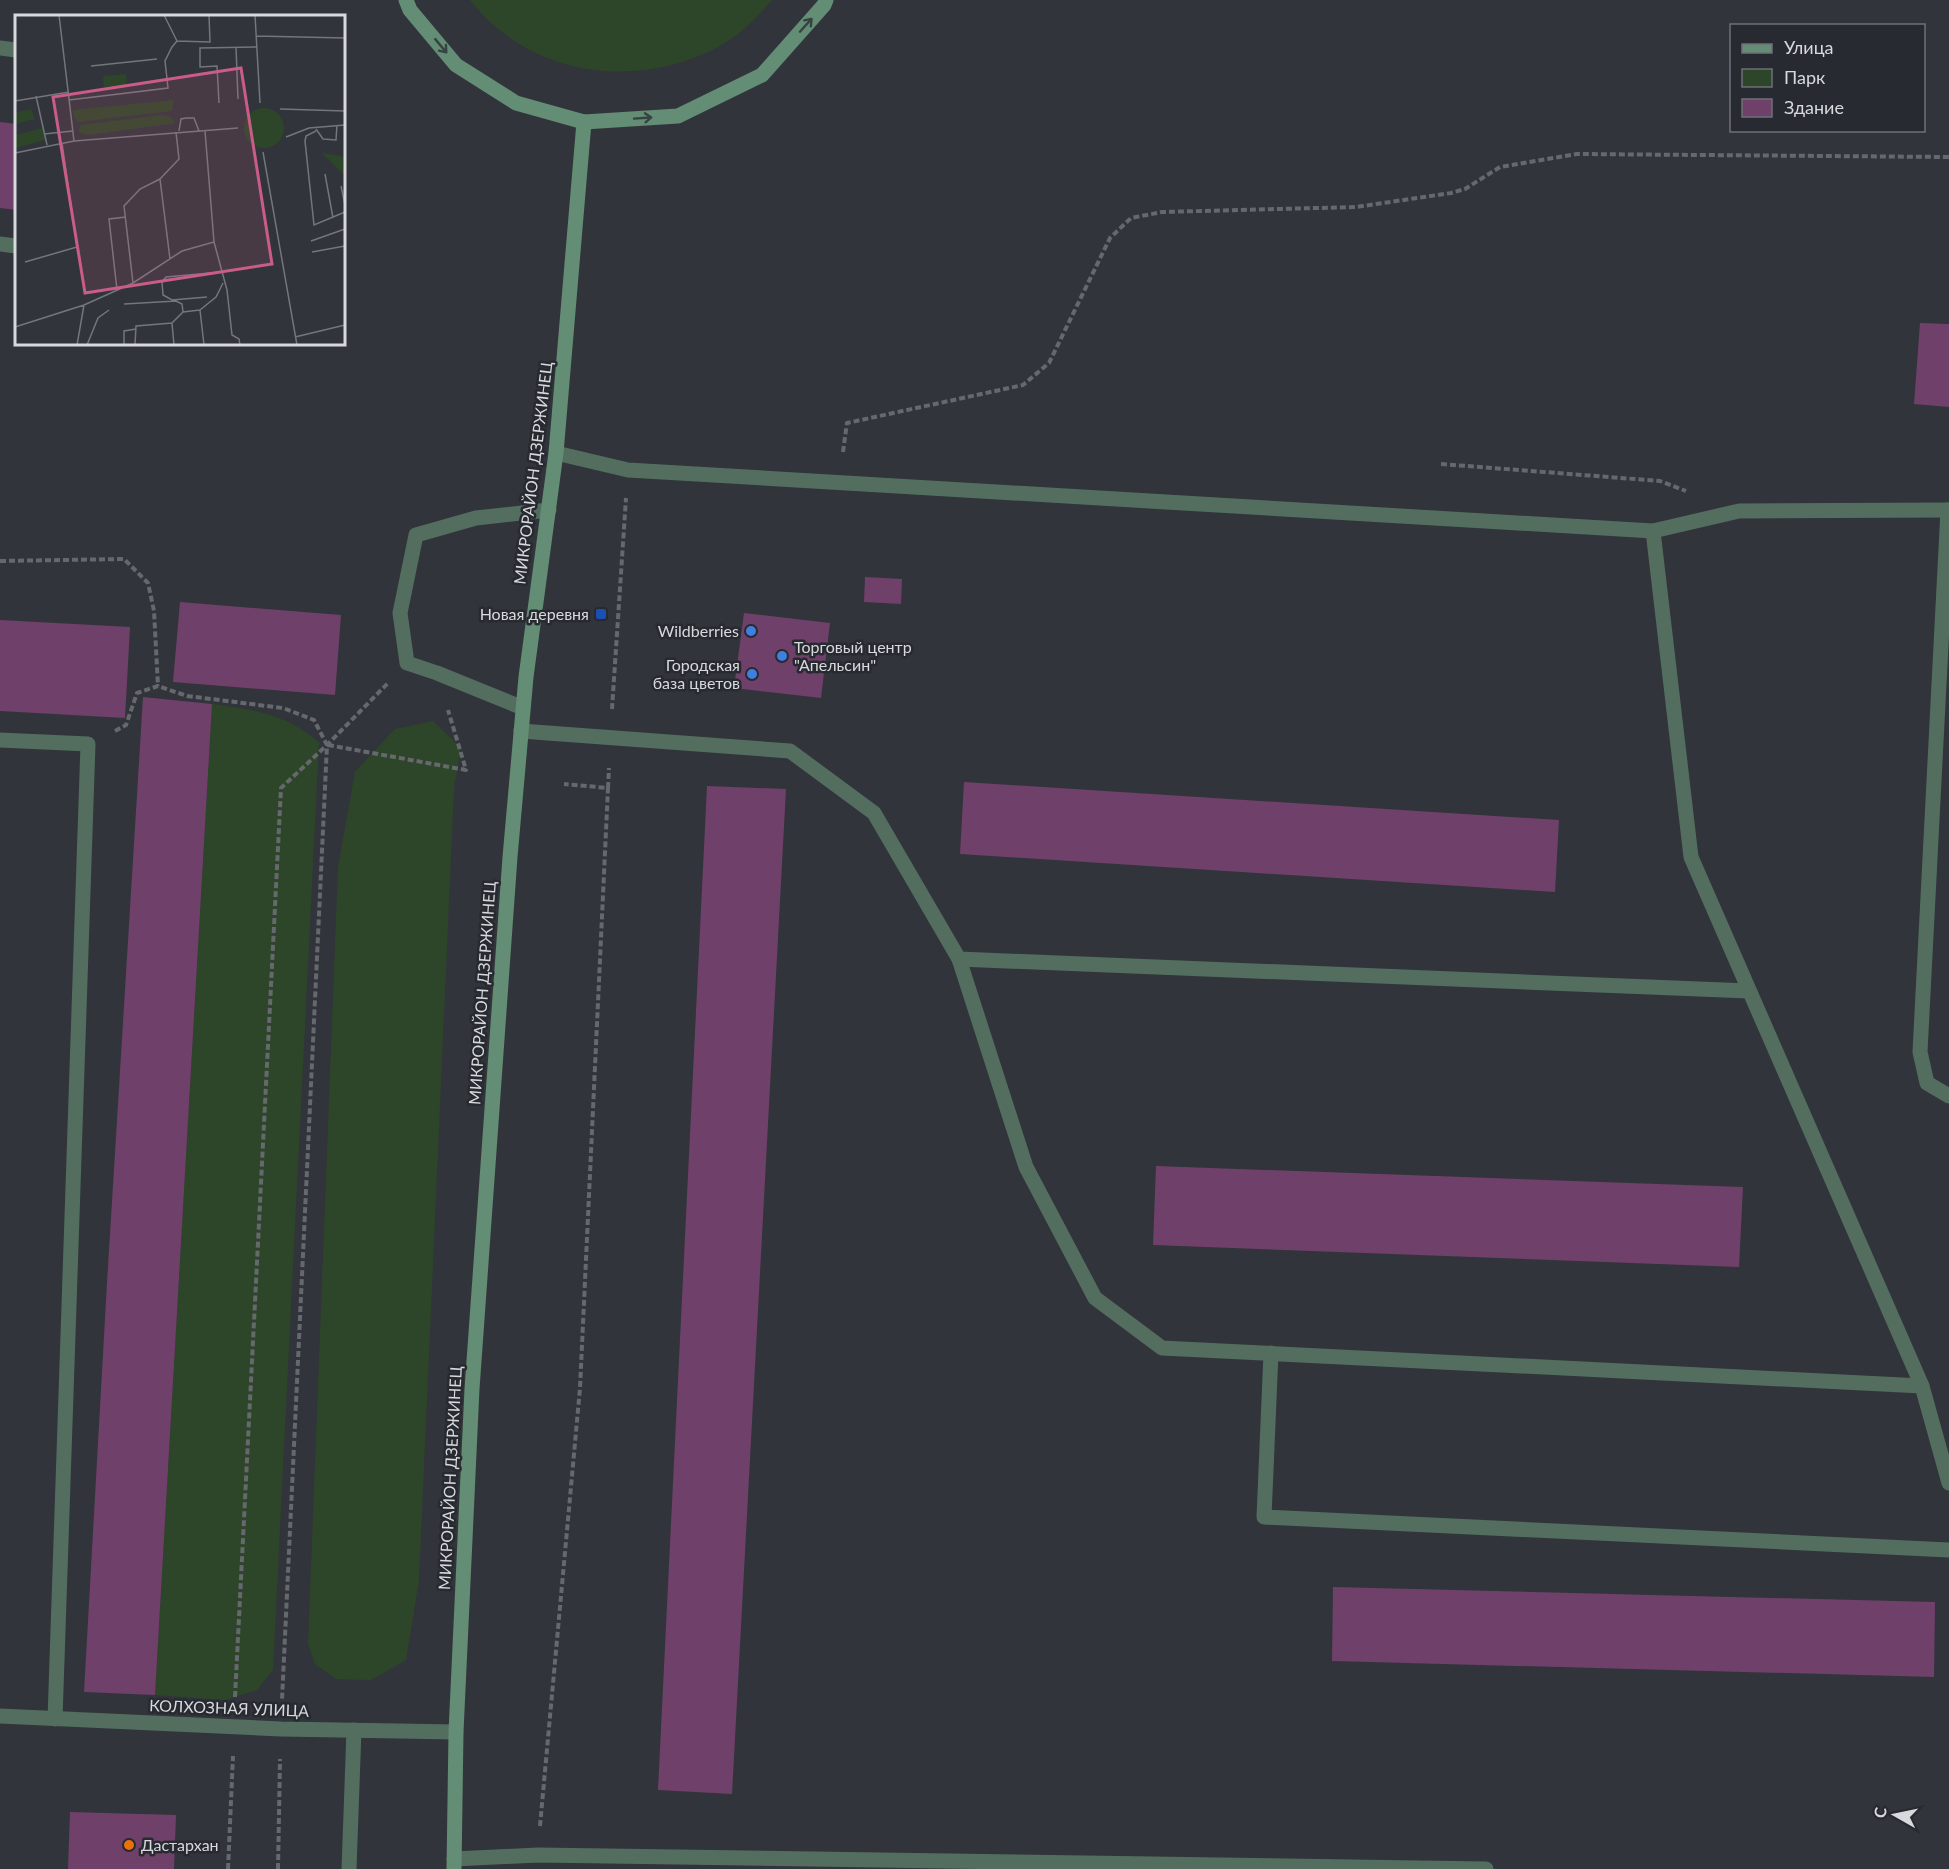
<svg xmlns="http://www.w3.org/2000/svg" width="1949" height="1869" viewBox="0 0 1949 1869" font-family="Lato,sans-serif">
<rect width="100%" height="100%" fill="#31343a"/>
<g fill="#2d4629">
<path d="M470,0H772C758,16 743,32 725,43C641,92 531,78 470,0Z"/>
<path d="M212,704C258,711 281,712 319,742L273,1670L257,1690L225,1700L155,1695Z"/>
<path d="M433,721L461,748L454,788L419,1580L406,1660L371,1680L336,1679L315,1664L308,1644L338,867L355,772L395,729Z"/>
</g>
<g fill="#6f406a">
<path d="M0,122L16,124V210L0,208Z"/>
<path d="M1920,323L1949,324V407L1914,404Z"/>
<path d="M865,577L902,579L901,604L864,602Z"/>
<path d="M180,602L341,615L335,695L173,682Z"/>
<path d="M744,613L830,623L821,698L734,688Z"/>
<path d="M0,620L130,627L125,718L0,711Z"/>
<path d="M143,697L212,704L155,1695L84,1692L107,1283Z"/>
<path d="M964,782L1559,820L1555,892L960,854Z"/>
<path d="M707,786L786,789L732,1794L658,1790Z"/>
<path d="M1156,1166L1743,1187L1739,1267L1153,1245Z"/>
<path d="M1333,1587L1935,1602L1934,1677L1332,1661Z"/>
<path d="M70,1812L176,1815L174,1869H68Z"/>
</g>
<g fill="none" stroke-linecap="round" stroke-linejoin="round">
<g stroke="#65686d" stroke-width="4" stroke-dasharray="6 3" stroke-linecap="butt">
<path d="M843,452L847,423L1023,385L1049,363L1110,238L1131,218L1162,212L1356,207L1451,193L1465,189L1500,167L1577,154L1949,157"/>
<path d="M1441,464L1660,481L1686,491"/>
<path d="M0,561L124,559L148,583L154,611L158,686"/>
<path d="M612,709L626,498"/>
<path d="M115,731L126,725L137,693L158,686L187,696L283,708L314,720L327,745L282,1700"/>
<path d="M328,745L466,770L448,710"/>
<path d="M608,788L609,768"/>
<path d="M235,1697L281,788L327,745L388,683"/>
<path d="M540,1826L580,1388L608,788L564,784"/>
<path d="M228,1869L233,1756"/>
<path d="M278,1869L280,1759"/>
</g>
<g stroke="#536e5e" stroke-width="15">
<path d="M0,48L16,50"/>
<path d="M0,244L16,246"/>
<path d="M556,453L628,470L1653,531L1691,857L1922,1386L1949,1483"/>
<path d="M1948,510L1920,1052L1927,1083L1949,1096"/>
<path d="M1653,531L1739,511L1949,510"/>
<path d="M523,708L437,673L407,663L400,613L416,535L476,518L549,510"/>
<path d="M521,731L790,751L874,813L959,959L1749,991"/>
<path d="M0,740L88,744L55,1719"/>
<path d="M959,959L1026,1167L1095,1298L1162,1348L1922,1386"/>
<path d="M1271,1353L1264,1517L1949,1550"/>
<path d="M454,1859L538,1855L1486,1869"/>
<path d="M349,1869L354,1730"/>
</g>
<path stroke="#536e5e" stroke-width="15" d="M0,1716L281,1729L456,1732"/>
<g stroke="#638d74" stroke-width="15">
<path d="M406,0L410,10L456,65L516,103L584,122L678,116L762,75L824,5L826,0"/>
<path d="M454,1869L456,1732L472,1389L510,857L526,677L556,453L584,122"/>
</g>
</g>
<defs><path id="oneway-shaft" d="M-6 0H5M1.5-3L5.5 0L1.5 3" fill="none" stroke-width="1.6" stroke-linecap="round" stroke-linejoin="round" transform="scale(1.5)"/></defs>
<g stroke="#364341">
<use href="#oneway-shaft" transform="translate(806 25) rotate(-48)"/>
<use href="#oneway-shaft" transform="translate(441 46) rotate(50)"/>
<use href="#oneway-shaft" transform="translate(643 118) rotate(-4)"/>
</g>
<rect fill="#1a4fb4" stroke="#272a30" stroke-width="2" x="595" y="608" width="12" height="12" rx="3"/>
<g fill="#3f7fe0" stroke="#272a30" stroke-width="2">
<circle cx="751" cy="631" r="6"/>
<circle cx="782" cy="656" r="6"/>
<circle cx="752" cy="674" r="6"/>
</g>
<circle fill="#e8710a" stroke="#272a30" stroke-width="2" cx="129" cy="1845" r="6"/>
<g text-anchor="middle" stroke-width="5" stroke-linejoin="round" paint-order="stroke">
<g font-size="16" fill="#d7d9dc" stroke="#272a30">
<text transform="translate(533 473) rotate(-83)" y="6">МИКРОРАЙОН ДЗЕРЖИНЕЦ</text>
<text transform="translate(482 993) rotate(-86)" y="6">МИКРОРАЙОН ДЗЕРЖИНЕЦ</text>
<text transform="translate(450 1478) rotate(-87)" y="6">МИКРОРАЙОН ДЗЕРЖИНЕЦ</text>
<text transform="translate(229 1708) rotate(2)" y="6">КОЛХОЗНАЯ УЛИЦА</text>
</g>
<g font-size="16" fill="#d7d9dc" stroke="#272a30" text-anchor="end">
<text x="589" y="620">Новая деревня</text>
<text x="739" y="637">Wildberries</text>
<text x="794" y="653" text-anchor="start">Торговый центр<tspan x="794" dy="18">"Апельсин"</tspan></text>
<text x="740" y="671">Городская<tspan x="740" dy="18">база цветов</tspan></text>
<text x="141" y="1851" text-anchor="start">Дастархан</text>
</g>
</g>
<g transform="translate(15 15)">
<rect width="330" height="330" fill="#31343a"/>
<path d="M111,59L112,70L89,72L88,61ZM159,85L157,96L63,107L59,102L58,95ZM229 113a20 20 0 1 1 40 0a20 20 0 1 1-40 0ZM16,94L20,104L0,109V98ZM145,100L154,101L161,108L74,120L63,117L66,110ZM28,113L30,125L0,133V120ZM307,138L330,142V162L329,160Z" fill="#2d4629"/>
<path fill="none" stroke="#73767b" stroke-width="1.5" d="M44,0L59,126M149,0L162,26M240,0L245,88M241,21L330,23M221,32L223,84M76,51L142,44M21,81L32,130M54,85L153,73L150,46L157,32L162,26L195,27L194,0M0,86L54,77M204,88L202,51L185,52V33L242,32M265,94L330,96M301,114L308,124L321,125L322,110M164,116L166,104L171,103H179L184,116M301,116L291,121L290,126L299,210L330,197M29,119L58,116M271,122L294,113L330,110M248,137L282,330M0,138L59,126L223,113M310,159L318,203M326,171L330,190M296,226L330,214M199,227L212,275L217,320L224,324L225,330M297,237L330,231M155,244L145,164L164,144L161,117M10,247L62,232L47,128M118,268L109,191L125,174L145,164M102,275L94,204L111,202M192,282L157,285L148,280L147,267L151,262L206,257M109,289L161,286L167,289L168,297M0,312L69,290L118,268L167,236L199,227L190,116M280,322L330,310M62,330L69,290M72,330L83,303L94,295M109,330V316L121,314M120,330L121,311L157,308M159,330L157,308L168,297L185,295M189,330L185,295L201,282L208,268"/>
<path fill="#c95c88" fill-opacity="0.15" stroke="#c95c88" stroke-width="3" d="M226,53L257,249L70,278L38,82Z"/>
<rect width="330" height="330" fill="none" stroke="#d7d9dc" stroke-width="3"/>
</g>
<rect x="1730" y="24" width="195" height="108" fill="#272a30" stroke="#6d7075" stroke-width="1.5"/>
<rect x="1742" y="44" width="30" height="9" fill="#638d74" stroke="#6d7075" stroke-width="1.5"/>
<text x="1784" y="54" font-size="18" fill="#d7d9dc">Улица</text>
<rect x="1742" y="69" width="30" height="18" fill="#2d4629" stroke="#6d7075" stroke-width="1.5"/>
<text x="1784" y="84" font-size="18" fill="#d7d9dc">Парк</text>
<rect x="1742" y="99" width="30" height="18" fill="#6f406a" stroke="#6d7075" stroke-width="1.5"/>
<text x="1784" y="114" font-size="18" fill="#d7d9dc">Здание</text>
<g transform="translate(1895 1815) rotate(279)" stroke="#272a30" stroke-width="4.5" paint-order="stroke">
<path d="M0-4.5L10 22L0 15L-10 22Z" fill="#d7d9dc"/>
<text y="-9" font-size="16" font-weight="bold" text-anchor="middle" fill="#d7d9dc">С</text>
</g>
</svg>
